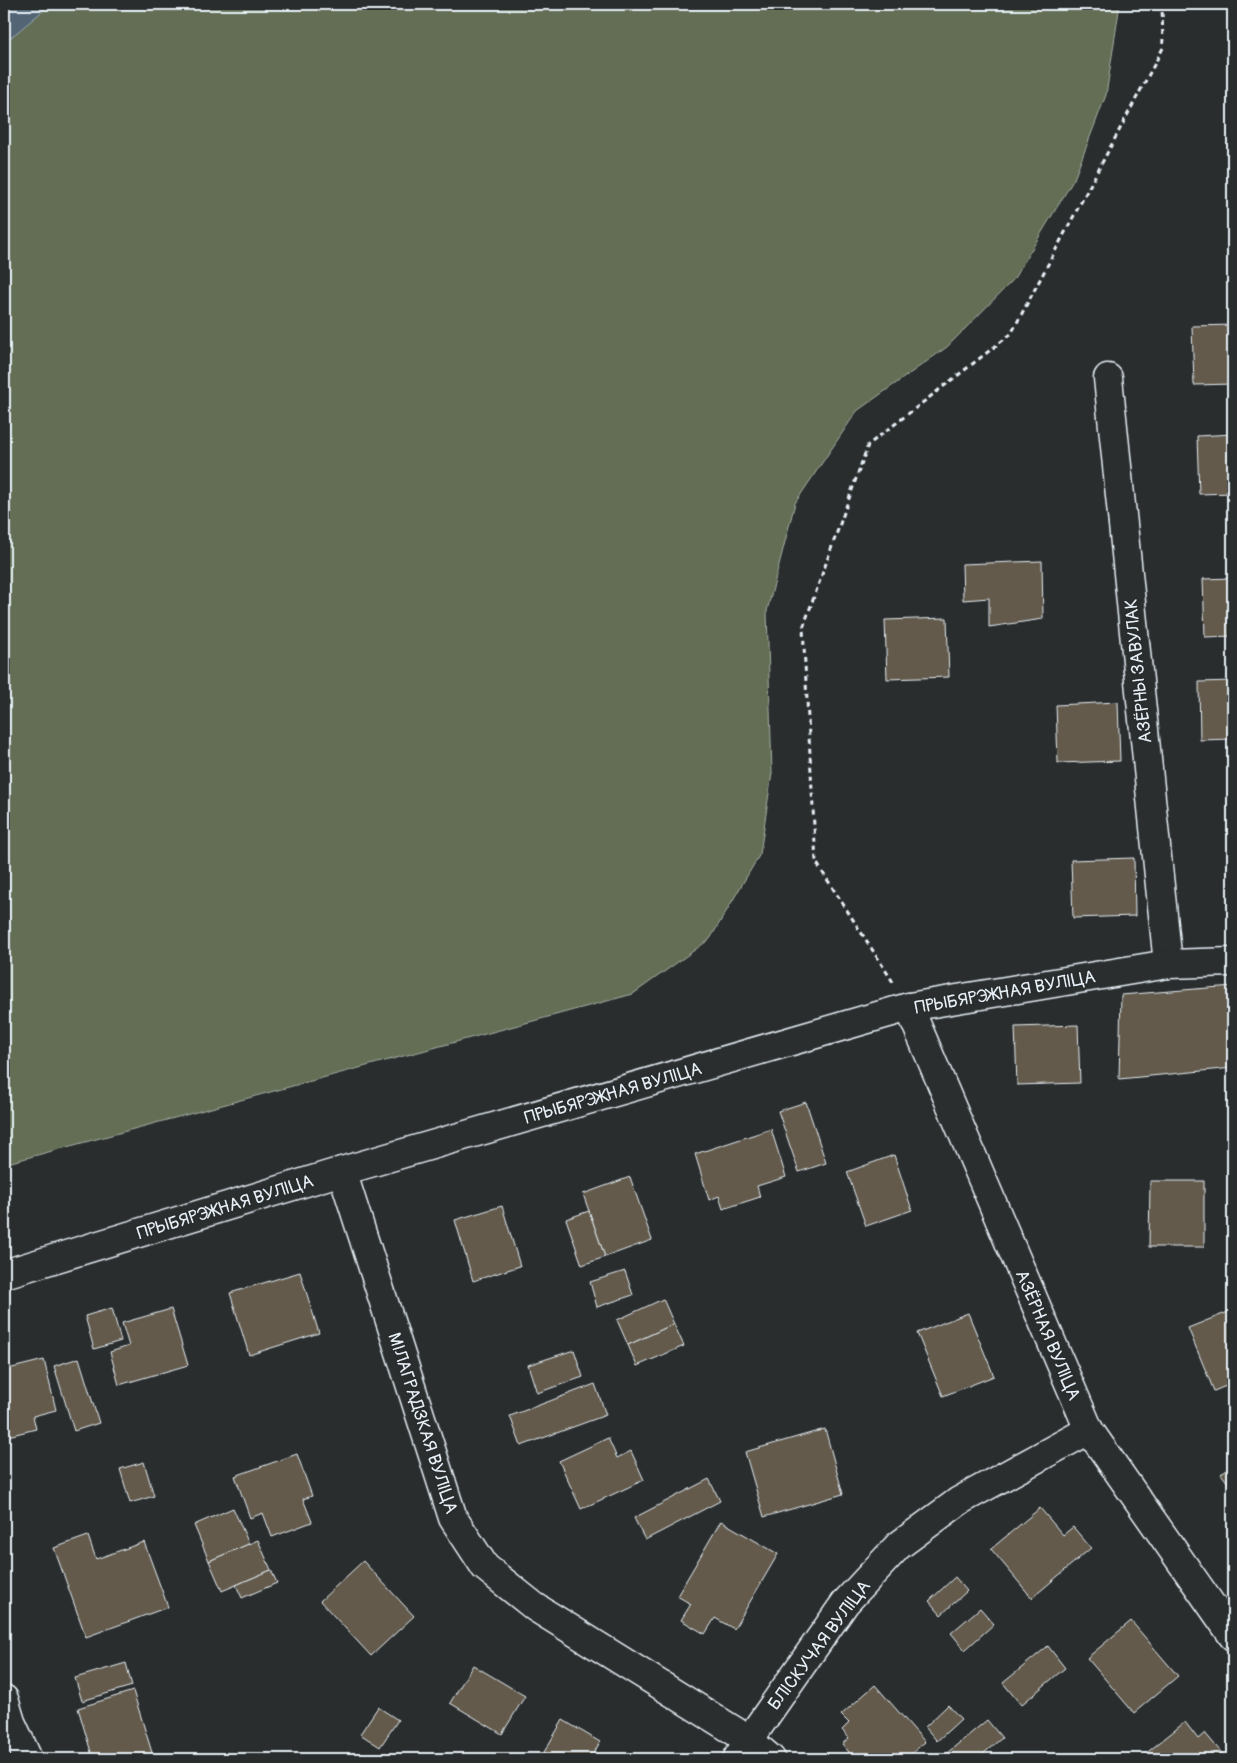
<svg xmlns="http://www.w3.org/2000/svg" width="1237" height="1763" viewBox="0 0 1237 1763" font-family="Pangolin,sans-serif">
<rect width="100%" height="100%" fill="#2a2d2e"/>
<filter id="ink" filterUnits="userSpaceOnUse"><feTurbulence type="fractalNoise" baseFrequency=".02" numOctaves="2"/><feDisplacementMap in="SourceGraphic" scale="10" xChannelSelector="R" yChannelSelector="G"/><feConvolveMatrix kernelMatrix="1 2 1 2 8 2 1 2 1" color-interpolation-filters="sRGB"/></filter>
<g filter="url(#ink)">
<path fill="#646e55" stroke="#a6b0a6" d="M51,4H1120L1106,95L1074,179L1013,280L947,347L857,411L795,503L767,611L772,773L760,854L710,939L633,994L4,1164V43Z"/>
<path fill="#536575" stroke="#8f9da9" d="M4,4H51L4,43Z"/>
<g fill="#635a4b" stroke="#e8f1f8">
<path d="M1233,325V384L1194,385L1192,326Z"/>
<path d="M1233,434V493L1199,494L1197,436Z"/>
<path d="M1042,561L1043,619L989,627V598L963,600L962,564Z"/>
<path d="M1233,578V636L1205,637L1203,579Z"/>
<path d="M947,618L949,677L887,679L885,620Z"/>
<path d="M1233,681V739L1200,740L1199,682Z"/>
<path d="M1118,702L1120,761L1058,763L1056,705Z"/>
<path d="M1134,858L1135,916L1073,918L1071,860Z"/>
<path d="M1233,986V1068L1119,1079L1121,995Z"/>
<path d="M1078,1025L1080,1083L1017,1085L1015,1027Z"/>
<path d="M806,1102L826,1163L799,1172L778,1111Z"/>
<path d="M771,1129L786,1177L757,1186L760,1197L723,1209L719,1196L709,1200L695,1154Z"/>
<path d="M894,1155L912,1210L866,1226L847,1172Z"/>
<path d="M630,1177L652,1240L605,1257L583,1194Z"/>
<path d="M1150,1181H1204V1247H1149Z"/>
<path d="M502,1206L520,1266L473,1281L455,1220Z"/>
<path d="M589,1211L605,1257L582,1265L566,1219Z"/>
<path d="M625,1271L633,1295L597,1307L590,1282Z"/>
<path d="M300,1272L319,1333L249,1355L230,1293Z"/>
<path d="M663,1299L674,1324L628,1345L617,1320Z"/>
<path d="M112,1308L121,1341L94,1349L85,1316Z"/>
<path d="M171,1309L188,1365L119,1385L110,1352L129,1346L122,1323Z"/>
<path d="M1233,1310V1383L1214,1391L1188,1328Z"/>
<path d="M968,1313L994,1376L943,1396L917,1333Z"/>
<path d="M674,1324L684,1346L637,1366L628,1345Z"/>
<path d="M574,1350L583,1377L537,1393L528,1365Z"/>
<path d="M79,1358L99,1423L74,1431L54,1366Z"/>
<path d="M44,1360L56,1410L33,1416L36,1429L4,1437V1370Z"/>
<path d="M595,1384L606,1415L521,1446L510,1416Z"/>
<path d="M825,1429L843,1494L764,1517L745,1452Z"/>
<path d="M608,1438L617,1458L631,1451L644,1480L581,1509L559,1461Z"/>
<path d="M297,1454L312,1496L303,1499L312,1522L272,1537L263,1513L250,1518L235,1476Z"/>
<path d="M144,1462L154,1496L130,1503L120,1469Z"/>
<path d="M1233,1463V1489L1221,1474Z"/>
<path d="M709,1479L720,1501L645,1540L634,1518Z"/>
<path d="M233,1508L249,1544L209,1561L194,1525Z"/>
<path d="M1040,1508L1063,1535L1073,1527L1091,1548L1032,1598L991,1549Z"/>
<path d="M721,1521L778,1554L734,1629L715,1618L705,1634L681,1620L691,1604L677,1596Z"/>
<path d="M88,1536L96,1559L144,1542L168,1607L86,1637L54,1548Z"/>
<path d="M258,1540L271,1570L222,1591L209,1561Z"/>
<path d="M363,1561L414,1616L371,1656L320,1601Z"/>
<path d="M271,1570L277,1583L242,1598L236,1585Z"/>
<path d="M955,1577L967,1591L941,1615L929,1601Z"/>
<path d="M980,1608L994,1624L965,1650L951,1633Z"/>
<path d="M1131,1621L1178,1676L1134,1713L1087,1658Z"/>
<path d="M1048,1646L1065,1668L1021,1705L1003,1683Z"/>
<path d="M126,1663L132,1686L82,1701L75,1678Z"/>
<path d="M473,1665L525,1696L502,1734L450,1703Z"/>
<path d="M875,1685L925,1742L905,1759H855L842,1744L849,1738L842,1730L849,1723L841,1715Z"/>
<path d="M133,1691L154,1759H93L78,1708Z"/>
<path d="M948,1705L961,1719L937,1741L925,1727Z"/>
<path d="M378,1707L398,1720L380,1747L360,1734Z"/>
<path d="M563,1720L600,1742L591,1758L593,1759H540Z"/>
<path d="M987,1720L1002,1738L977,1759H953L947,1753Z"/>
<path d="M1185,1722L1198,1739L1205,1733L1225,1757L1222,1759H1139Z"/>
</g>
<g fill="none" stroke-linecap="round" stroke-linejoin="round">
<defs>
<g id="minor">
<path d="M1108,378L1168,964"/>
<path d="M909,1007L1089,1430L1233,1636"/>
<path d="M342,1171L453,1518L485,1567L535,1607L749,1740L771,1759"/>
<path d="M4,1274L342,1171L909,1007L1168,964L1233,962"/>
<path d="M4,1699L11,1722L28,1759"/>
<path d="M737,1759L749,1740L845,1603L898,1546L959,1501L1089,1430"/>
</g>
</defs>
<use href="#minor" stroke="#e8f1f8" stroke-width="31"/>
<path stroke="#e8f1f8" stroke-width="3" stroke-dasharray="5 4" stroke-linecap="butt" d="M893,982L816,862L803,628L868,445L1011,334L1163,48L1162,4"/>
<use href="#minor" stroke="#2a2d2e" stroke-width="28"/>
</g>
</g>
<g text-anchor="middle" stroke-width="4" stroke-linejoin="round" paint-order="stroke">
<g font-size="18" fill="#e8f1f8" stroke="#2a2d2e">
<text transform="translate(1138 671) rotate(-96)" y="6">АЗЁРНЫ ЗАВУЛАК</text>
<text transform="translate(1005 992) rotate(-10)" y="6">ПРЫБЯРЭЖНАЯ ВУЛІЦА</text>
<text transform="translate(613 1093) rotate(-16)" y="6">ПРЫБЯРЭЖНАЯ ВУЛІЦА</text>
<text transform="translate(225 1207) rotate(-17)" y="6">ПРЫБЯРЭЖНАЯ ВУЛІЦА</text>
<text transform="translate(1048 1335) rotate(67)" y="6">АЗЁРНАЯ ВУЛІЦА</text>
<text transform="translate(423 1423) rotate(72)" y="6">МІЛАГРАДЗКАЯ ВУЛІЦА</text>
<text transform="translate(819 1645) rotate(-53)" y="6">БЛІСКУЧАЯ ВУЛІЦА</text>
</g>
</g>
<rect width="1237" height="1763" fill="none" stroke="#2a2d2e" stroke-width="20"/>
<rect x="10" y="10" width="1217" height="1743" fill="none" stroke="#e8f1f8" stroke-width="2" filter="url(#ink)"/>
</svg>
